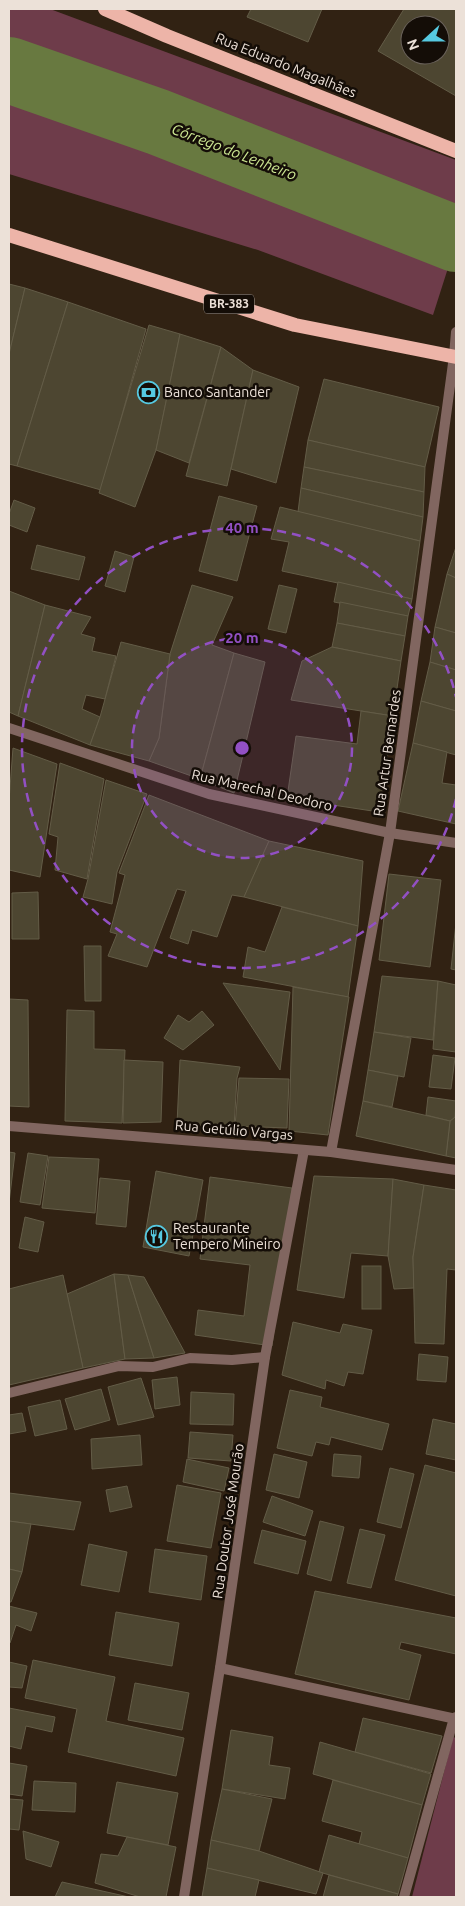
<svg xmlns="http://www.w3.org/2000/svg" width="465" height="1906" viewBox="0 0 465 1906" font-family="Ubuntu,sans-serif">
<rect width="100%" height="100%" fill="#312213"/>
<g fill="#6e3c4a">
<path d="M9,9H50L456,160V243L433,315L258,250L9,174Z"/>
<path d="M453,1737L456,1738V1897H412Z"/>
</g>
<g fill="none" stroke-linecap="round" stroke-linejoin="round">
<path stroke="#687940" stroke-width="66" d="M9,70L158,122L456,239"/>
</g>
<g fill="#4d4631" stroke="#635c47" fill-rule="evenodd">
<path d="M251,9H322L308,42L247,17Z"/>
<path d="M404,9H456V96L378,51ZM410,25H440V55H410Z"/>
<path d="M9,284L25,288L9,354Z"/>
<path d="M25,288L68,302L17,466L9,464V354Z"/>
<path d="M68,302L146,329L101,490L17,466Z"/>
<path d="M149,325L180,334L156,450L135,507L99,493Z"/>
<path d="M180,334L221,347L189,463L156,450Z"/>
<path d="M221,347L253,370L227,486L186,476Z"/>
<path d="M253,370L299,387L276,483L231,469Z"/>
<path d="M324,379L439,407L425,467L308,440Z"/>
<path d="M308,440L425,467L424,492L304,467Z"/>
<path d="M304,467L424,492L423,517L301,488Z"/>
<path d="M301,488L423,517L420,541L298,512Z"/>
<path d="M219,496L257,506L237,581L199,571Z"/>
<path d="M14,500L35,508L27,532L9,525V514Z"/>
<path d="M280,507L420,541L412,599L282,571L289,542L271,539Z"/>
<path d="M37,545L85,557L79,580L31,569Z"/>
<path d="M456,547V578L447,574Z"/>
<path d="M115,551L134,557L125,592L105,586Z"/>
<path d="M447,574L456,578V633L435,627Z"/>
<path d="M338,582L412,599L408,616L334,602Z"/>
<path d="M192,585L233,597L212,645L234,653L200,779L149,761L159,738L170,654Z"/>
<path d="M279,585L297,589L286,633L268,629Z"/>
<path d="M9,591L45,605L18,716L9,712Z"/>
<path d="M340,602L408,616L405,636L337,623Z"/>
<path d="M45,605L91,617L81,634L95,638L92,651L116,656L105,699L86,695L82,709L100,717L90,745L18,716Z"/>
<path d="M337,623L405,636L401,661L332,647Z"/>
<path d="M435,627L456,633V670L430,662Z"/>
<path d="M121,642L170,654L159,738L149,761L90,745L100,717Z"/>
<path d="M332,647L401,661L393,716L291,700L302,661Z"/>
<path d="M234,653L265,662L234,793L200,779Z"/>
<path d="M430,662L456,670V711L421,701Z"/>
<path d="M421,701L456,711V755L413,743Z"/>
<path d="M361,711L393,716L379,812L287,798L296,736L357,744Z"/>
<path d="M413,743L447,752L442,783L456,785V824L398,811Z"/>
<path d="M13,748L57,764L40,877L9,870V801Z"/>
<path d="M60,763L104,779L87,879L55,870L58,837L49,834Z"/>
<path d="M106,780L147,794L117,872L112,904L83,897L88,879Z"/>
<path d="M149,795L269,841L244,897L232,895L217,937L192,930L188,944L170,938L186,891L177,889L147,967L108,956L117,934L110,932L125,875L119,873Z"/>
<path d="M269,841L363,861L358,926L244,897Z"/>
<path d="M389,874L441,880L430,967L379,960Z"/>
<path d="M38,892L39,939H12V893Z"/>
<path d="M282,907L358,926L348,997L243,977L248,947L265,952Z"/>
<path d="M456,923V970L451,969Z"/>
<path d="M84,946H101V1001H85Z"/>
<path d="M382,976L438,981L433,1040L374,1032Z"/>
<path d="M438,981L456,985V1052L433,1049Z"/>
<path d="M223,983L290,992L280,1070Z"/>
<path d="M293,987L349,997L328,1135L289,1131Z"/>
<path d="M9,999L28,1000L29,1107L9,1106Z"/>
<path d="M67,1010L94,1011V1049L125,1050L122,1123L65,1121Z"/>
<path d="M202,1011L214,1025L183,1050L164,1038L178,1015L189,1022Z"/>
<path d="M374,1032L411,1038L404,1077L368,1070Z"/>
<path d="M433,1055L455,1058L451,1089L429,1087Z"/>
<path d="M124,1060L163,1062L161,1122L123,1123Z"/>
<path d="M180,1060L240,1067L237,1078L234,1127L177,1124Z"/>
<path d="M368,1070L398,1076L392,1107L363,1101Z"/>
<path d="M239,1078L289,1079L287,1128L235,1126Z"/>
<path d="M456,1094V1158L446,1156L450,1121L455,1117Z"/>
<path d="M428,1097L456,1101L455,1117L450,1121L426,1115Z"/>
<path d="M363,1101L450,1121L446,1156L356,1136Z"/>
<path d="M9,1152L15,1153L9,1203Z"/>
<path d="M28,1153L48,1156L40,1205L20,1202Z"/>
<path d="M49,1157L99,1159L95,1213L42,1208Z"/>
<path d="M156,1171L203,1180L189,1256L143,1247Z"/>
<path d="M314,1176L393,1179L388,1256L351,1253L344,1298L297,1290Z"/>
<path d="M210,1177L292,1188L272,1346L195,1335L198,1310L244,1316L250,1265L200,1259Z"/>
<path d="M100,1178L130,1181L126,1227L96,1224Z"/>
<path d="M393,1179L424,1185L413,1257L414,1288L394,1289L388,1256Z"/>
<path d="M424,1185L456,1190V1270L447,1269L444,1344L415,1343L413,1257Z"/>
<path d="M25,1217L44,1222L38,1252L19,1248Z"/>
<rect x="362" y="1266" width="19" height="43"/>
<path d="M114,1274L125,1359L83,1368L67,1294Z"/>
<path d="M114,1274L128,1275L154,1358L125,1359Z"/>
<path d="M63,1275L83,1368L9,1385V1289Z"/>
<path d="M128,1275L144,1277L185,1353L154,1358Z"/>
<path d="M293,1322L340,1333L343,1324L372,1330L363,1374L348,1372L344,1386L326,1380L325,1389L282,1375Z"/>
<path d="M419,1354L448,1357L446,1382L417,1380Z"/>
<path d="M177,1377L180,1405L155,1409L152,1380Z"/>
<path d="M141,1378L154,1417L118,1425L108,1387Z"/>
<path d="M101,1389L110,1420L75,1430L65,1399Z"/>
<path d="M290,1390L322,1397L320,1407L389,1424L382,1450L331,1437L329,1445L316,1442L312,1456L277,1448Z"/>
<path d="M191,1392L234,1394L233,1425L190,1424Z"/>
<path d="M60,1400L67,1429L35,1436L28,1407Z"/>
<path d="M22,1413L26,1431L9,1434V1415Z"/>
<path d="M433,1419L456,1424V1460L426,1454Z"/>
<path d="M190,1432L233,1435L231,1461L188,1458Z"/>
<path d="M140,1435L142,1465L92,1469L91,1439Z"/>
<path d="M274,1454L307,1462L299,1498L266,1490Z"/>
<path d="M334,1454L361,1456L359,1478L332,1476Z"/>
<path d="M187,1459L229,1468L224,1491L183,1482Z"/>
<path d="M425,1465L456,1473V1596L395,1580Z"/>
<path d="M390,1468L414,1474L401,1528L377,1522Z"/>
<path d="M177,1485L221,1493L211,1548L167,1541Z"/>
<path d="M127,1486L132,1507L110,1512L106,1490Z"/>
<path d="M9,1493L81,1502L74,1530L9,1521Z"/>
<path d="M272,1496L313,1511L305,1536L263,1522Z"/>
<path d="M9,1521L31,1524L22,1572L9,1569Z"/>
<path d="M320,1521L344,1527L331,1581L307,1574Z"/>
<path d="M360,1529L385,1535L371,1588L347,1583Z"/>
<path d="M262,1530L306,1541L298,1574L254,1563Z"/>
<path d="M89,1544L127,1552L119,1592L81,1585Z"/>
<path d="M155,1549L207,1556L201,1600L149,1592Z"/>
<path d="M9,1569L22,1572L11,1602H9Z"/>
<path d="M315,1591L456,1618V1654L401,1642L399,1649L421,1655L409,1700L295,1674Z"/>
<path d="M9,1606L37,1613L31,1631L16,1625L10,1643L9,1642Z"/>
<path d="M116,1612L179,1623L172,1666L109,1655Z"/>
<path d="M33,1660L115,1677L106,1721L184,1738L176,1776L68,1752L77,1709L25,1698Z"/>
<path d="M9,1662L27,1666L22,1688L9,1687Z"/>
<path d="M135,1683L189,1693L182,1730L128,1720Z"/>
<path d="M9,1708L55,1717L52,1732L26,1726L21,1749L9,1746Z"/>
<path d="M363,1718L442,1736L431,1773L355,1752Z"/>
<path d="M231,1730L273,1737L269,1765L290,1768L285,1799L222,1789Z"/>
<path d="M320,1742L431,1774L422,1805L313,1774Z"/>
<path d="M9,1763L27,1766L22,1796L9,1794Z"/>
<path d="M333,1780L422,1805L408,1858L359,1844L362,1832L322,1821Z"/>
<path d="M34,1781L76,1783L75,1812L32,1810Z"/>
<path d="M117,1782L178,1793L168,1845L107,1833Z"/>
<path d="M222,1789L272,1799L259,1851L211,1840Z"/>
<path d="M9,1799L23,1800L19,1830L9,1829Z"/>
<path d="M23,1831L59,1842L51,1867L26,1859Z"/>
<path d="M329,1835L408,1858L398,1894L319,1872Z"/>
<path d="M127,1837L176,1847L166,1897H140L95,1883L101,1854L118,1856Z"/>
<path d="M211,1840L259,1851L323,1873L316,1894L207,1868Z"/>
<path d="M207,1868L259,1880L255,1897H202Z"/>
<path d="M329,1875L398,1894L397,1897H323Z"/>
<path d="M62,1882L129,1897H55Z"/>
</g>
<g fill="none" stroke-linecap="round" stroke-linejoin="round">
<g stroke="#816660" stroke-width="10">
<path d="M9,728L209,794L390,833L456,843"/>
<path d="M331,1152L390,833L454,356"/>
<path d="M9,1393L119,1366L153,1367L190,1358L232,1360L265,1357"/>
<path d="M220,1668L456,1719"/>
<path d="M184,1897L220,1668L265,1357L304,1150"/>
<path d="M404,1897L454,1718L456,1717"/>
</g>
<g stroke="#816660" stroke-width="10">
<path d="M454,356L456,332"/>
<path d="M9,1126L331,1152L456,1170"/>
</g>
<g stroke="#edb4a8" stroke-width="14">
<path d="M105,9L167,36L456,151"/>
<path d="M9,235L295,325L456,357"/>
</g>
</g>
<circle cx="242" cy="748" r="110" fill="#9250c4" fill-opacity=".12"/>
<g fill="none" stroke="#9250c4" stroke-width="2.5" stroke-dasharray="9 6">
<circle cx="242" cy="748" r="110"/>
<path d="M456 799A220 220 0 1 1 456 697"/>
</g>
<defs>
<symbol id="bank-ring" viewBox="-11 -11 22 22"><circle r="9.5" fill="#140d07" stroke="#56c9e1" stroke-width="1.5"/><path d="M-6-4H6V4H-6ZM0-2.3a2.3 2.3 0 1 0 0 4.6a2.3 2.3 0 1 0 0-4.6Z" fill="#56c9e1"/></symbol>
<symbol id="restaurant-ring" viewBox="-11 -11 22 22"><circle r="9.5" fill="#140d07" stroke="#56c9e1" stroke-width="1.5"/><path d="M-5-6h1v4h1v-4h1v4h1v-4h1v5L-1.5 .5V6h-2V.5L-5-1ZM5-6V6H3V1.5H1.5Q1.5-4 5-6Z" fill="#56c9e1"/></symbol>
</defs>
<g fill-rule="evenodd">
<use href="#bank-ring" x="136" y="380" width="25" height="25"/>
<use href="#restaurant-ring" x="144" y="1224" width="25" height="25"/>
</g>
<g text-anchor="middle" stroke-width="5" stroke-linejoin="round" paint-order="stroke">
<rect fill="#140d07" stroke="#aba199" stroke-width="1" x="204" y="294.5" width="50" height="19" rx="4"/>
<g font-size="12" font-weight="bold" fill="#ece1d8">
<text x="229" y="308">BR-383</text>
</g>
<g font-size="14" fill="#ece1d8" stroke="#140d07">
<text transform="translate(286 65) rotate(22)" y="5">Rua Eduardo Magalhães</text>
<text transform="translate(387 753) rotate(-82)" y="5">Rua Artur Bernardes</text>
<text transform="translate(262 790) rotate(13)" y="5">Rua Marechal Deodoro</text>
<text transform="translate(234 1130) rotate(5)" y="5">Rua Getúlio Vargas</text>
<text transform="translate(228 1521) rotate(-82)" y="5">Rua Doutor José Mourão</text>
</g>
<g font-size="14" fill="#ece1d8" stroke="#140d07" text-anchor="start">
<text x="164" y="397">Banco Santander</text>
<text x="173" y="1233">Restaurante<tspan x="173" dy="16">Tempero Mineiro</tspan></text>
</g>
<g font-size="15" font-style="italic" fill="#cde893" stroke="#140d07">
<text transform="translate(234 152) rotate(21)" y="5">Córrego do Lenheiro</text>
</g>
</g>
<circle cx="242" cy="748" r="8" fill="#9250c4" stroke="#140d07" stroke-width="2.5"/>
<g font-size="15" text-anchor="middle" font-weight="bold" fill="#9250c4" stroke="#140d07" stroke-width="5" stroke-linejoin="round" paint-order="stroke">
<text x="242" y="533">40 m</text>
<text x="242" y="643">20 m</text>
</g>
<rect width="465" height="1906" fill="none" stroke="#ece1d8" stroke-width="20"/>
<g transform="translate(425 40) rotate(249)"><circle r="24" fill="#140d07" stroke="#6a625b"/>
<path d="M0-4L9 19L0 12L-9 19Z" fill="#56c9e1"/>
<text y="-8" font-size="14" font-weight="bold" text-anchor="middle" fill="#ece1d8">N</text>
</g>
</svg>
